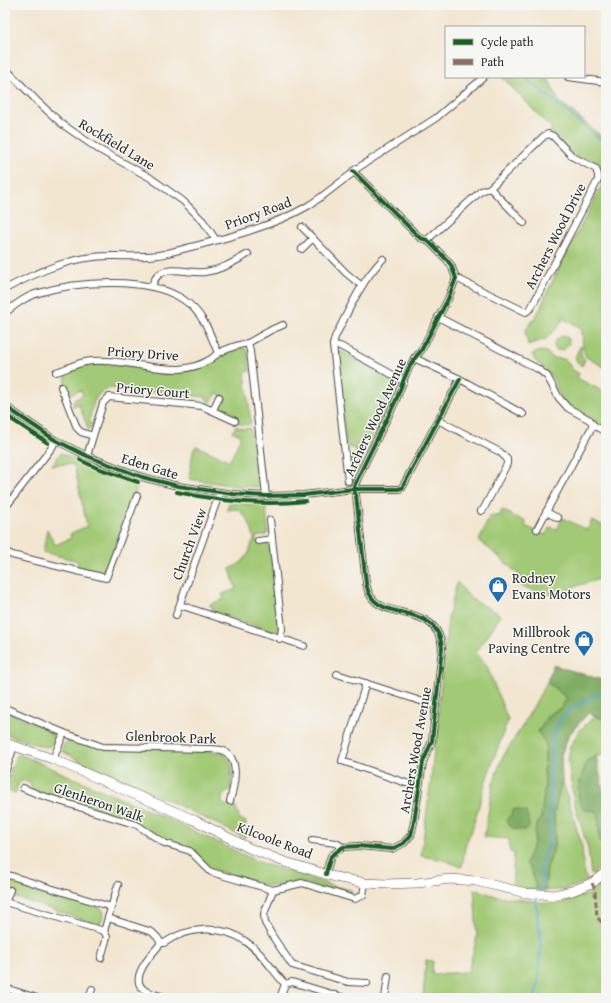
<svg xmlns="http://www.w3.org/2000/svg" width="611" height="1003" viewBox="0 0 611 1003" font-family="'Gentium Book Plus',serif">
<rect width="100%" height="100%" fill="#f6f6f2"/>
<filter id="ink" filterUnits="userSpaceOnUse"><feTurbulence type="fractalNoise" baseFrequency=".025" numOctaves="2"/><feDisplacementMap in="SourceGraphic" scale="8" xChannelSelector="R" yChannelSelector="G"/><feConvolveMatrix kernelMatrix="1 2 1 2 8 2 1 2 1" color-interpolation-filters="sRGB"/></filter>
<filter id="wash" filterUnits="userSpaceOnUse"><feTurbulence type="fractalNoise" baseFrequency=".012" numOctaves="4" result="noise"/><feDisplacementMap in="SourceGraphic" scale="16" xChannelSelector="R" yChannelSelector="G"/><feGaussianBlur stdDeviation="0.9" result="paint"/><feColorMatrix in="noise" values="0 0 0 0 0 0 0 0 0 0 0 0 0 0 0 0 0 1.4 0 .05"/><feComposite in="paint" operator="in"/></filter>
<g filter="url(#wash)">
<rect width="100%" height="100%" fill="#f3e6d1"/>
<g fill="#a2c974" stroke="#667a50">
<path d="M502,77H541L549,80L558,100L606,140V368L586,357L583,348L582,330L576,325L563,319L559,326L546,339L528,345L525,331L540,310L546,294L605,179C601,163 582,163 571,153C564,147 557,139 551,133V128Z"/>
<path d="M564,336L568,338L569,344L563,350H556L554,346C555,340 558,336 564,336Z"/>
<path d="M581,346V354L585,360L582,366C573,360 575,354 581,346Z"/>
<path d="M239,347L246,349L248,353L250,371L245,372L251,424L244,425L238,423L233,413L222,408L220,405L223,396L217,393L211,402H208L206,397L112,388C93,391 93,406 89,422L94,424L91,429H88L79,404L73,406L74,400L83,395L81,390L74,393H70C64,386 65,379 67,371L74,367L100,364L121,365L163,371L206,365Z"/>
<path d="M340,351L399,382L400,385L352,482L350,481L349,459L352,456L356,455V449L348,447L346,443L337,356Z"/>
<path d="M541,351L546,352L553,358L563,359L566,360L572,369L579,374L577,378L606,393V429L567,406L554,386L556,385C554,380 551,375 547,371C539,363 536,365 532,354Z"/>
<path d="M236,426L243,429L250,428L252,440H257L261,487L236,486L189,479L193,451L196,446L230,461L240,439L239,434L232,432Z"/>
<path d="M61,453L100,471L138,485L106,572L103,573L77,567L78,561L43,552L47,529L55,545L71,538L70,534L87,526L74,465L69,464L52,465Z"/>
<path d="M229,503L266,505L268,532L266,535L256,537L257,543H264L270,546L279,627V630L273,632L211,611L213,607L209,605L224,599L222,594L236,589L230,569C238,565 245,561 249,552C251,547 251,544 254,540C252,528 248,516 237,509L227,510Z"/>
<path d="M502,510L526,522L525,526L545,535L550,527L557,529L563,518L587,530L592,520L606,527V577L573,587L563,598L522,587L521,577L497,555L479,541L489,517L500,515Z"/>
<path d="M457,582L471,599L498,613L500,617L476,653L486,664L508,720L487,777L472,830L466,843L462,867L444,860L421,856L431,779L448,618Z"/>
<path d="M547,682L567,698L562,707L548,715L544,770L545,785L541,818L536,826L534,843L526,863L532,873L537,890L512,887L514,853L510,852L509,839L484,837L493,784L502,758L523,725Z"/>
<path d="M5,711L49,729L48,731L52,733L54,740L50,746L44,747L5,734Z"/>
<path d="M595,716L605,720L606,755L596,756L587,761L583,809L596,811C601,821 598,831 600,841L606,842V864L591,875L588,849L574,802L568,761L570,747L578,732Z"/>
<path d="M74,739L89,745L223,752L232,764L231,789L229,792H226L222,797V802L225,805L236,808L240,819L246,822L245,838L170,801L98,771L62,751V748C65,743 67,740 73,741Z"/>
<path d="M19,754L170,820L259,862L333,886L351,890L352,896L301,882L279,886H267L211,869L190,849L164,841L132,820L34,791L32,790L30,782C20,778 17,784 16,793L5,790C9,779 11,768 15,757Z"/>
<path d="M562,779L582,846L584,874L588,881L567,889L545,891L547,867L552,855L555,841L554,814Z"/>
<path d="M5,878L101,908L104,912L102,920L100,924H96L14,897V890L5,887Z"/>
<path d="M606,880V998H423L426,960L433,961L432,974L468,972L477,937L474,889L496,896L545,903H560L589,894Z"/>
<path d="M5,992H7L27,998H5Z"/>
</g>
<g fill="#81ad66" stroke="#566c48">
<path d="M553,665L602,680L606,677V720L588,713L569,735L561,755L562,779L554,814L555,841L552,855L547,867L545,891L537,890L532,873L526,863L534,843L536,826L541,818L545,785L544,770L546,744L538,732L548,715L562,707L567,698L547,682Z"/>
<path d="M596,756L606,804V842H600C598,831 601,821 596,811L583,809L579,800L578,789L582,774L587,761Z"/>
<path d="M514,809L526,812L528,819L529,827L525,830C516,830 511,830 507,821Z"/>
</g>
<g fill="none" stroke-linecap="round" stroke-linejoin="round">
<g stroke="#57a4d0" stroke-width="2">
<path d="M525,77L606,144"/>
<path d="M540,891L543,881L540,869L541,863L551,839L549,818L551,801L550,783L553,737L556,728L560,720L570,710L595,695L606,693"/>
<path d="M535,998L538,983L541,940L537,916L538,911L535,904L537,897"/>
</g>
</g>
</g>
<g filter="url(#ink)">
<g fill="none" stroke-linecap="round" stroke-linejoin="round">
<defs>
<g id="minor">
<path d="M5,68L39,103L62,124L98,149L149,177L183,201L203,221L216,240"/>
<path d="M568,77L606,82"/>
<path d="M490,188L524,223"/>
<path d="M302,227L346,273L362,286"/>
<path d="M427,240L481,191L490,188L544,136L548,134L553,136L573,157L596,169L598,175V180L531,308L526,312L456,278"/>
<path d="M302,249L313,238"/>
<path d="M152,287C158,260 186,274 205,272C222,270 234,262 248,254"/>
<path d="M5,289C32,275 63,260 94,257C117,254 141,259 164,254C209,242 266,230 306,207C323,197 337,184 353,173V171L436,118L484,77"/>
<path d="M5,313C15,305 26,296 39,293C78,281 149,276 184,300C203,313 210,333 218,353"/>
<path d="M438,317L538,369L547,376L559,398L568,408L590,420L593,425L606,432"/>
<path d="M248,343L273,329L283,325"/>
<path d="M333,345L335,337C349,310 361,281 383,259"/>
<path d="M414,358L460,379L523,414"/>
<path d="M56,372C66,369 75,364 85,362C115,357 149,370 180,369C189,368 201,365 209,360C213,358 215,355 219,353C228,348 238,345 248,343L250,351L266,496"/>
<path d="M61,387L77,428L81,432L93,436"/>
<path d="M5,406L55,440L87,456L142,477L178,486L233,494L266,496L304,495L353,489H398L402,488L460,379"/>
<path d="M213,410L219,397"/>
<path d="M438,420L500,452L507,459V464L483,510L481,511"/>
<path d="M87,456L103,403L109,397L202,406L235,421"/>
<path d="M348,481L333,345L340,346L404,381"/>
<path d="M5,508L53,446L55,440"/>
<path d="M546,512L558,518"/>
<path d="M270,520L282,629L280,639"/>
<path d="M537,529L593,425"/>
<path d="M258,541L272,539"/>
<path d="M5,551L12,555L106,578L137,496"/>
<path d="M180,605L304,646"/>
<path d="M176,615L220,492"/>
<path d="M337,674L436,706"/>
<path d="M366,683L342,761L418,787"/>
<path d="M5,708L64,733L103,747L209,749C213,749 221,749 224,751C241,760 234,786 230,801"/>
<path d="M53,759L64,733"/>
<path d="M5,773L14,746"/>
<path d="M23,788L40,795L137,825L164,843L190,851L211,872L273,890L302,883L355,899L363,895L365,883"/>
<path d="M312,840L336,843L343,847"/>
<path d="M5,874L111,907"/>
<path d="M326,874L327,869L331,856L343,847L359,846L392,849L404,843L411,835L414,822L423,762L432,741L442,648C438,602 385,622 370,595C368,592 367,587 366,583L356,495L353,489C366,459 382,430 396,400C403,383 407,365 421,351L448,299L456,278L451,265L446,259L427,240L420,238L353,171"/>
<path d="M273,890L264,914L265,923L273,937L292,965L348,982L367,983"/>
<path d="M5,902L104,931L107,937L101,958"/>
<path d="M5,903L10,890"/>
<path d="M108,918L152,932L157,937L161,943C153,953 130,976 142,988C146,993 162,996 168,998"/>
<path d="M104,931L118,885"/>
<path d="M161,943H164C187,927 221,924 245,941C261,951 272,970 285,984"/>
<path d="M5,988L37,998"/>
<path d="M89,998L92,989"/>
<path d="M280,998L285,984L292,982L345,998"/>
<path d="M385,998L388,976"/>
</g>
<path id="secondary" d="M5,743L53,759L194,820L249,848L282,861L335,877L365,883L386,884L417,883L450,879L476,881L526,893L554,895L572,891L592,883L606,872"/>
</defs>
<use href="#minor" stroke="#494744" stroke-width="8"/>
<use href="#secondary" stroke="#494744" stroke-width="10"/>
<use href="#minor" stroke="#fff" stroke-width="6"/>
<use href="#secondary" stroke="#fff" stroke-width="9"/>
<path stroke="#8d6e63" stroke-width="3" stroke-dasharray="6 3" stroke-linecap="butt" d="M592,883L595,890L597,917L606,927"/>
<defs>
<g id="cycleway">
<path d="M5,406L55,440L87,456L142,477L178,486L233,494L266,496L304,495L353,489H398L402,488L460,379"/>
<path d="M5,415L48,443"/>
<path d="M80,460L97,468L138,482"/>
<path d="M177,492C219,501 263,506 306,501"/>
<path d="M326,874L327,869L331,856L343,847L359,846L392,849L404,843L411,835L414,822L423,762L432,741L442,648C438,602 385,622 370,595C368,592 367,587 366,583L356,495L353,489C366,459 382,430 396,400C403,383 407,365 421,351L448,299L456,278L451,265L446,259L427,240L420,238L353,171"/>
</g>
</defs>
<use href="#cycleway" stroke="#f6f6f2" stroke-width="6"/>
<use href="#cycleway" stroke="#1b5e20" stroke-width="4"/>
</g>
</g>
<defs>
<symbol id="shop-pin" viewBox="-11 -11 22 30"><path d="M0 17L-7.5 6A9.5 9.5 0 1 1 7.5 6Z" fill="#1f6fb2" stroke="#f6f6f2"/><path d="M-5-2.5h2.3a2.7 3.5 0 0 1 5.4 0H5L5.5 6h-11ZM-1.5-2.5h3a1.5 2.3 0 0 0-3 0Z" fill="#fff"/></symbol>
</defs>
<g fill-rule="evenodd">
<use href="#shop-pin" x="487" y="575" width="22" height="30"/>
<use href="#shop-pin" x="573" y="629" width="22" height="30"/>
</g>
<g text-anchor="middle" stroke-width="3" stroke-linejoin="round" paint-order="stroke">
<g font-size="14" fill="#2b2b2b" stroke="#f6f6f2">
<text transform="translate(117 144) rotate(31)" y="5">Rockfield Lane</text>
<text transform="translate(258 213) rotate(-20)" y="5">Priory Road</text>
<text transform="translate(555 236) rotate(-63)" y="5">Archers Wood Drive</text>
<text transform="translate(143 353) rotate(4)" y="5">Priory Drive</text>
<text transform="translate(153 390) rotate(5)" y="5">Priory Court</text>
<text transform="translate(375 417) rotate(-65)" y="5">Archers Wood Avenue</text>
<text transform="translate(150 466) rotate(17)" y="5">Eden Gate</text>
<text transform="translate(189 544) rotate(-70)" y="5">Church View</text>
<text transform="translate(171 737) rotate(2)" y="5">Glenbrook Park</text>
<text transform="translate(415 750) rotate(-80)" y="5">Archers Wood Avenue</text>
<text transform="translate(99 802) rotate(19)" y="5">Glenheron Walk</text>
<text transform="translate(275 840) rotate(21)" y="5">Kilcoole Road</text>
</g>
<g font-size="14" fill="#2b2b2b" stroke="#f6f6f2" text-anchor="start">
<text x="512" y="583">Rodney<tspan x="512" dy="16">Evans Motors</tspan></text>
<text x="570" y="637" text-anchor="end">Millbrook<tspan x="570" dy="16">Paving Centre</tspan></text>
</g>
</g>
<rect width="611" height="1003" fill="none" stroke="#f6f6f2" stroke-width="20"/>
<rect x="445" y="26" width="140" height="52" fill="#f6f6f2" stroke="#a5a5a2"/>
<rect x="453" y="39" width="20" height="6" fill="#1b5e20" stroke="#a5a5a2"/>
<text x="481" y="46" font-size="12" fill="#2b2b2b">Cycle path</text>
<rect x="453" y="59" width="20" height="6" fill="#8d6e63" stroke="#a5a5a2"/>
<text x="481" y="66" font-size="12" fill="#2b2b2b">Path</text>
</svg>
